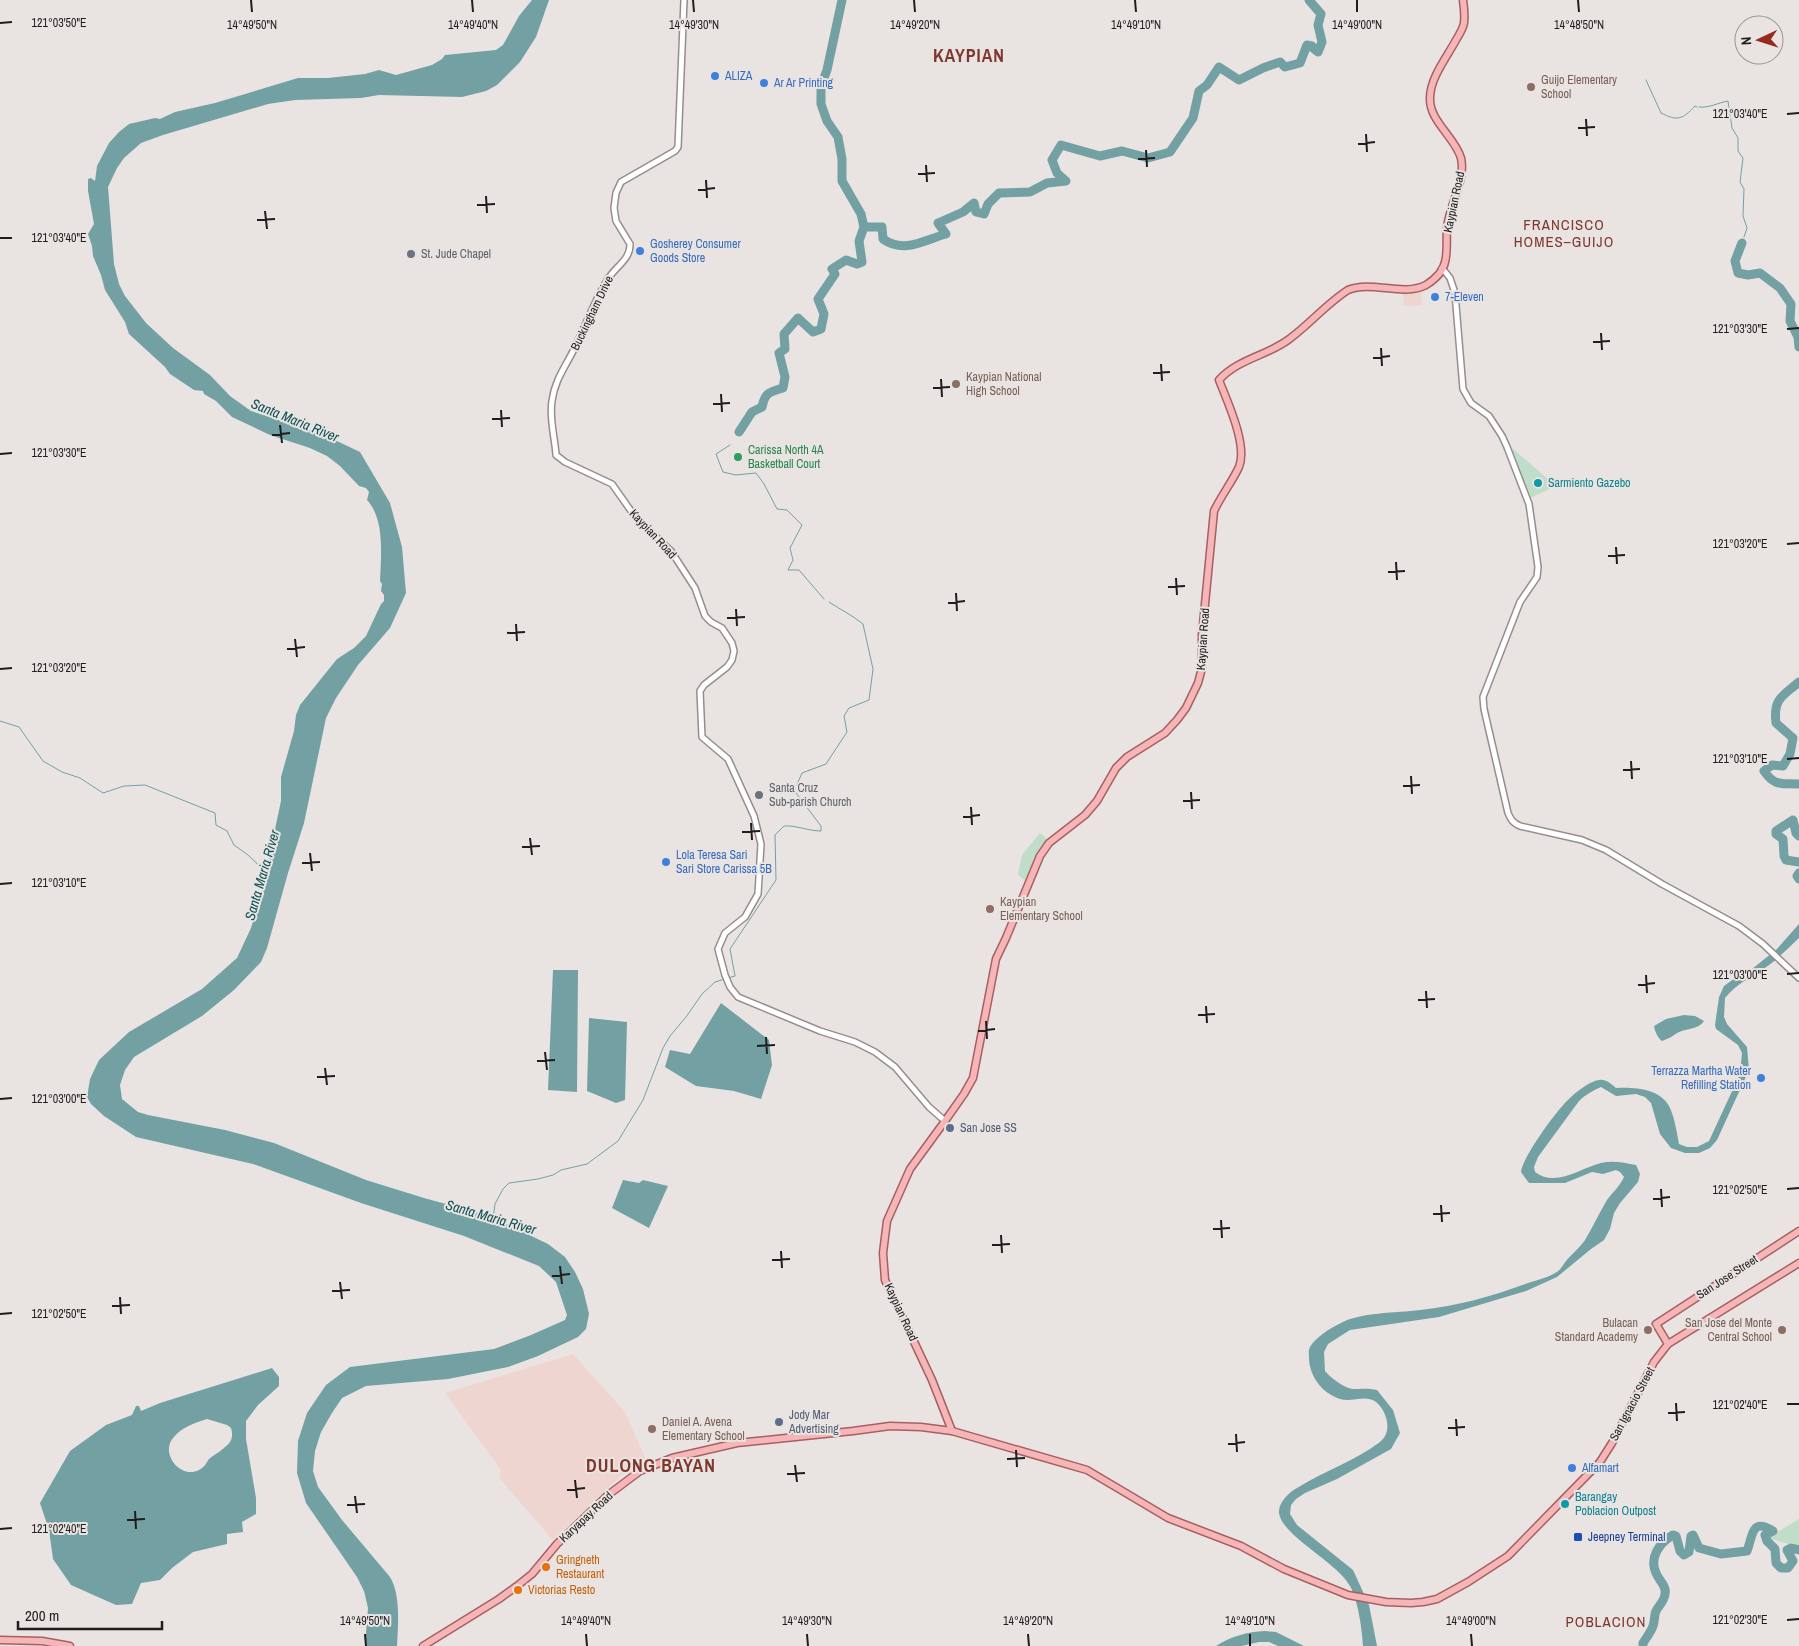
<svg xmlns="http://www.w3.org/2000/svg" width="1799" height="1646" viewBox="0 0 1799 1646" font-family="'Archivo Narrow',sans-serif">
<rect width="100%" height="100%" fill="#e9e4e2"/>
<g fill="#efd5cf">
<path d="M1421,290L1422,305L1404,306L1403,291Z"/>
<path d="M573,1354L625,1412L648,1464L622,1475L553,1540L499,1478L501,1470L445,1393Z"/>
</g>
<g fill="#c0ddca">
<path d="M1512,448L1556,486L1530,498Z"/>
<path d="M1040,833L1048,840L1036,855L1025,881L1018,874L1022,855Z"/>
<path d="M1799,1519V1547L1768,1538Z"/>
</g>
<g fill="#73a0a3" fill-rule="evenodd">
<path d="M532,0H549L536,37L520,62L497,85L486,91L462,97L379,95L361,98L295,100L268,104L163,135L141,143L124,158L117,168L108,187L114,264L119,284L125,296L146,323L173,348L210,375L230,396L251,411L322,434L360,452L390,503L402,547L406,593L390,628L358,665L336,698L326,718L304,823L288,873L267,948L261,962L234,990L202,1016L134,1057L125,1070L120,1085L122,1099L138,1112L148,1115L225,1130L274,1143L366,1180L424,1198L490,1216L548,1244L565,1257L575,1272L583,1289L589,1314L586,1329L578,1337L538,1356L508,1367L448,1379L366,1386L342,1398L332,1413L321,1432L315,1451L313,1471L318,1487L342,1520L390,1577C401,1595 398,1625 397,1646H365L368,1608L364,1591L357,1577L306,1503L297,1473L298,1441L307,1413L326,1385L350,1367L494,1349L531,1335L565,1320L567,1315L556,1282L539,1266L464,1236L361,1203L253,1164L136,1137L104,1116L91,1104L87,1097L90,1079L99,1060L129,1032L202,989L237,958L251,928L261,895L281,801V777L294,731L296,715L300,705L337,659L354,648L366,636L381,604L384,601V595L381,591L382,584L380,581C381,556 385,519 367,500L369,492L366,488L359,486L340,466L327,456L310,448L270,435L232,417L216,401L204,394L203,391L194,390L170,374L165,367L129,334L125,322L105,290L101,275L93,256L92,246L88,234L94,224L88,191V179L91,178L95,181L97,166L109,143L119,132L129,124L155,118L160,119L175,112L215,103L298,78H328L365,74L379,70L396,75L432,65L442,59L445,55L496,50L503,45L519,16Z"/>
<path d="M1799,924V938C1789,947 1780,957 1769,965C1754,976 1737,983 1725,998L1724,1017L1727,1024L1747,1047L1749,1070L1717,1140L1710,1148L1699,1153H1685L1671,1148L1660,1134L1651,1103L1645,1097L1636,1094L1616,1096L1601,1087C1592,1091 1585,1095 1579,1101L1538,1157L1534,1167L1535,1172C1556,1188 1580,1168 1601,1163C1613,1160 1625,1163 1636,1165L1640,1174L1638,1182L1620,1203L1614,1213L1610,1229L1604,1240L1591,1249L1557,1277L1526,1291L1439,1317L1350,1330L1328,1344L1324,1352L1325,1371C1331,1378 1344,1388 1353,1389C1362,1389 1368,1388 1377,1390L1393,1410L1400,1433L1391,1449L1337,1479L1305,1493L1296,1499L1291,1505L1290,1514L1297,1525L1353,1570L1369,1605L1377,1646H1363C1362,1629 1358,1600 1350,1586C1337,1562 1282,1536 1279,1513C1278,1503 1289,1492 1297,1488C1324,1471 1355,1461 1380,1442C1393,1432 1387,1411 1376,1402C1365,1394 1352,1403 1340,1399C1322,1393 1310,1377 1309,1359C1309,1354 1308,1351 1310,1347C1316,1337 1329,1329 1339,1324C1359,1312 1397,1313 1420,1310C1458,1306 1493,1296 1528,1283C1537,1280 1547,1278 1555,1273C1560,1271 1563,1265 1566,1261C1571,1255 1582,1245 1585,1240C1593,1227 1599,1213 1607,1200C1613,1192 1620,1186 1624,1177L1620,1172L1616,1170L1603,1174L1592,1172L1565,1183H1529L1521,1172C1522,1158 1558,1108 1570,1098C1576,1092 1590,1081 1599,1080C1606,1079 1611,1084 1616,1088C1633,1087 1659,1088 1669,1106C1674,1115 1677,1133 1679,1144L1687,1147H1697L1709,1141L1740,1074L1742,1053L1738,1045L1716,1029L1715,1025L1719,997L1724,986L1735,978L1752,969L1777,949Z"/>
<path d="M553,970H578L577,1092L548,1090Z"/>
<path d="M721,1003L769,1040L772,1065L761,1099L734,1091L696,1086L665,1067L670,1050L690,1054Z"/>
<path d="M1684,1015L1695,1016L1704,1021C1698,1030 1686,1028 1677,1033C1673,1036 1668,1039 1662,1041C1658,1038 1655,1032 1654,1026L1666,1019Z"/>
<path d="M589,1018L627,1022L625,1100L616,1103L587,1091Z"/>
<path d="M623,1180L639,1183L643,1180L668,1186L649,1228L612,1208Z"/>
<path d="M272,1368L279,1377V1386L258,1405L246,1421V1439L256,1498V1514L242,1522L243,1532L227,1534V1544L193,1552L172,1568L160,1580L141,1583L132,1604L116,1605L71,1585L53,1559L49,1530L40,1503L70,1451L106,1425L132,1415L136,1406H139L141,1411L160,1403ZM207,1419L227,1425L231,1428C235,1442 227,1445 219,1452C216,1454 212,1456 209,1459C206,1463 205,1467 199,1470C180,1480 159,1452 174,1437C182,1427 195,1423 207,1419Z"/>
<path d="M1265,1631L1276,1632L1304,1646H1278L1269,1642H1259L1242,1646H1216C1232,1636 1247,1632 1265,1631Z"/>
</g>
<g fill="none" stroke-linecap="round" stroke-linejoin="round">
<g stroke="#73a0a3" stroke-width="1">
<path d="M1646,80L1661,113C1677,121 1682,120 1695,106L1697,107"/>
<path d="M1699,107C1710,108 1717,103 1728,101L1732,128L1738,138V151L1743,158L1740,182L1744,189L1743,216L1747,228L1744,237"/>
<path d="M730,445L716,454L723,472L736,475L756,473L764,484L777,509L787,510L802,525L790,548L793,560L788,570H799L824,599"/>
<path d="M0,721L19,727L43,761L62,772L80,778L103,793L124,786L145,785L215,813L216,825L227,831L234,845L248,855L267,873"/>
<path d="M728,978L735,976L730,949L776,880L775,835L784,826C796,825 808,831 821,831V826L796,793L795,789L802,773L826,764L847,732L844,716L849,708L869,700L873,669L863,624C852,615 841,610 829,602"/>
<path d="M493,1219L495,1204L503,1189L509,1183L538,1179L553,1175L561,1170L587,1164L618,1141L643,1100L663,1048L670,1036L686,1017L702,994L715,982L725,979"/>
</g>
<g stroke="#73a0a3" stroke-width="9">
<path d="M864,227H882L883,239C904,254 924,240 946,234L938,223L963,212L974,203L976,212L984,214L988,204L999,193L1030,192L1047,183L1066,181L1057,173L1052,160L1061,145L1100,156L1122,151L1148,158L1170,152L1193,118L1199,91L1207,85L1219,67L1239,80L1263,68L1280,62L1285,67L1300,63L1307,45L1312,46L1314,49L1318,52L1322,42L1318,25L1321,14L1309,0"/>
<path d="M1742,243L1735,261L1738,273L1748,275L1760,273L1780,288L1791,304L1790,321L1798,337L1799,347"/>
<path d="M739,432L752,412L762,407C765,392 770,392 783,388L785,377L779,353L785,349L784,334L798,318L813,332L821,329L824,314L818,299L835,274L832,269L846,260L857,264L862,262L859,241L864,227L861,214L842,181V159L838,137L827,121L821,104V86L827,70L842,0"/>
<path d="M1799,682C1783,696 1773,698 1776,723L1793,738L1790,754L1783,766L1772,765L1764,771C1775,787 1782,783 1799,784"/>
<path d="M1799,836L1796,833L1793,820L1776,831V834L1783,839L1784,856L1786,860L1799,862"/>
<path d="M1799,873L1797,876L1799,879"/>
<path d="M1643,1646V1643C1646,1638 1651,1632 1653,1626C1655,1621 1654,1615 1656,1611C1659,1605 1664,1602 1665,1594C1667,1586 1659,1581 1656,1573C1649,1558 1659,1543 1673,1535L1676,1536L1680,1551L1684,1555L1689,1552L1691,1536L1693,1535L1699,1548L1721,1554L1747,1551C1753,1536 1751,1517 1773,1531L1765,1535L1767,1541L1775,1549L1776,1563L1781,1568H1788L1793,1561L1787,1550L1791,1548L1799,1550"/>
</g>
<defs>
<g id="minor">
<path d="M684,0L678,147L675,151L621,182L616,193L614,208L616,221L630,244C631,259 615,267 608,279C595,299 587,323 576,345C567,365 555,378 552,401C549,419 555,438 556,455L565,462L612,484L636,518L671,551L695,588L705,616L711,622L722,628L732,643L734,651L732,660L727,667L704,685L700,691L702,737L728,759L754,816L761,844L758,894L745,917L725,933L718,949L725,975L730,987L738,997L820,1031L855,1042L875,1052L895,1067L929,1107L945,1121"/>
<path d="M1442,268L1450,278L1455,293L1463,389L1471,403L1489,416L1502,436L1507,447L1529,504L1538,567L1537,577L1520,602L1483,697L1484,709L1508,813C1511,820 1513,823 1520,826L1582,840L1606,850L1662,884L1739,926L1763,944L1799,978"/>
</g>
<g id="major">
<path d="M1668,1344L1656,1324L1799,1231"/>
<path d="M952,1431L932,1380L885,1280L883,1253L887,1221L910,1169L945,1121L964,1094L973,1078L996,959L1006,938L1040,856L1049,843L1085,815L1097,801L1116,768L1127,757L1165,733L1177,720L1186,708L1198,683L1202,668V635L1214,511C1221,496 1232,482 1239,467C1248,445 1227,401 1219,380C1238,359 1266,356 1288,340C1309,325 1326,304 1348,290C1372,280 1402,297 1426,285C1434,280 1443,272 1445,262C1448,251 1446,239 1447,228C1449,205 1466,181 1461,158C1455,137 1429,121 1430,98C1430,78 1447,57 1456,40C1459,35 1463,29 1464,23C1465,15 1464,7 1463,0"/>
<path d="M0,1640L42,1641L70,1646"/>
<path d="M423,1646L499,1599L517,1586L532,1574L557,1544L608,1495L640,1471L672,1458L737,1443L853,1431L890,1426L921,1427L952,1431L1087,1470L1168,1518L1241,1546L1284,1569L1348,1595L1386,1602L1411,1603L1423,1602L1437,1599L1468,1582L1508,1556L1600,1462L1612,1443L1654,1362L1668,1344L1799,1263"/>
</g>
</defs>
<use href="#minor" stroke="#948f8e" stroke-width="8"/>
<use href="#major" stroke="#a76062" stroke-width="9"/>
<use href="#minor" stroke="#fff" stroke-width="5"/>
<use href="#major" stroke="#f6b5b7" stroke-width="6"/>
</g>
<path fill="none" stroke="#1f1e1d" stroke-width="2" d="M251,0L252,12M472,0L473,12M693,0L694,12M914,0L915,12M1135,0L1136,12M1357,0V12M1578,0L1579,12M0,23L12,22M1787,114L1799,113M1586,119L1587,136M1578,128L1595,127M1366,134L1367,152M1358,144L1375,142M1146,150L1147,167M1138,159L1155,158M926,165L927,182M918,174L935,173M706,180L707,198M698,190L715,188M486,196L487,213M477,205L495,204M265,211L267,229M257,220L275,219M0,238H12M1787,329L1799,328M1601,333L1602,350M1593,342L1610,341M1381,348L1382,366M1373,358L1390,356M1161,364L1162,381M1153,373L1170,372M941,379L942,397M933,388L950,387M721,394L722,412M713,404L730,403M501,410L502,427M492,419L510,418M280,425L282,443M272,435L290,433M0,454L12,453M1787,544L1799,543M1616,547L1617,564M1608,556L1625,555M1396,562L1397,580M1388,572L1405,571M1176,578L1177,595M1168,587L1185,586M956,593L957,611M948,603L965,601M736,609L737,626M727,618L745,617M516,624L517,641M507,633L525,632M295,639L297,657M287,649L305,647M0,669L12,668M1787,759L1799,758M1631,761L1632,779M1623,770L1640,769M1411,776L1412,794M1403,786L1420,785M1191,792L1192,809M1183,801L1200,800M971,807L972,825M963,817L980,815M751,823L752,840M742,832L760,831M530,838L532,855M522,847L540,846M310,853L312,871M302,863L320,862M0,884L12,883M1787,974L1799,973M1646,975L1647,993M1638,985L1655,983M1426,991L1427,1008M1418,1000L1435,999M1206,1006L1207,1023M1198,1015L1215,1014M986,1021L987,1039M978,1031L995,1029M766,1037L767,1054M757,1046L775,1045M545,1052L547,1070M537,1061L555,1060M325,1068L327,1085M317,1077L335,1076M0,1099L12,1098M1661,1189L1662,1207M1787,1189L1799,1188M1653,1199L1670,1197M1441,1205L1442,1222M1433,1214L1450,1213M1221,1220L1222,1238M1213,1229L1230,1228M1001,1235L1002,1253M992,1245L1010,1244M781,1251L782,1268M772,1260L790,1259M560,1266L562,1284M552,1276L570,1274M340,1282L342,1299M332,1291L350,1290M120,1297L121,1314M112,1306L130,1305M0,1314L12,1313M1676,1403L1677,1421M1787,1404H1799M1668,1413L1685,1412M1456,1419L1457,1436M1448,1428L1465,1427M1236,1434L1237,1452M1228,1444L1245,1442M1016,1450L1017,1467M1007,1459L1025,1458M795,1465L797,1482M787,1474L805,1473M575,1480L577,1498M567,1490L585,1488M355,1496L357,1513M347,1505L365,1504M135,1511L136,1529M127,1520L145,1519M0,1529L12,1528M1787,1620L1799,1619M365,1634L366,1646M586,1634L587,1646M807,1634L808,1646M1028,1634L1029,1646M1250,1634V1646M1471,1634L1472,1646"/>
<g fill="#3f7fe0" stroke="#e9e4e2" stroke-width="2">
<circle cx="715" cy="76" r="5"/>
<circle cx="764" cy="83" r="5"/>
<circle cx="640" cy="251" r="5"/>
<circle cx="1435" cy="297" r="5"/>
<circle cx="666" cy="862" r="5"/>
<circle cx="1761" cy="1078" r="5"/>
<circle cx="1572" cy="1468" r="5"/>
</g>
<g fill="#8d6e63" stroke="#e9e4e2" stroke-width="2">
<circle cx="1531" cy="87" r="5"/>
<circle cx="956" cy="384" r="5"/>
<circle cx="990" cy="909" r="5"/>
<circle cx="1648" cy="1330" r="5"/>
<circle cx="1782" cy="1330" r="5"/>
<circle cx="652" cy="1429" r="5"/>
</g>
<g fill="#6b7280" stroke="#e9e4e2" stroke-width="2">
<circle cx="411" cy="254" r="5"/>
<circle cx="759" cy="795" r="5"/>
</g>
<circle fill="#2e9e5b" stroke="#e9e4e2" stroke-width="2" cx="738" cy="457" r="5"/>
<g fill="#0f9aa8" stroke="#e9e4e2" stroke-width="2">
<circle cx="1538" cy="483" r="5"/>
<circle cx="1565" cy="1504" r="5"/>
</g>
<g fill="#5c6f8a" stroke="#e9e4e2" stroke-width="2">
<circle cx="950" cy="1128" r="5"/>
<circle cx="779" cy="1422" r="5"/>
</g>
<rect fill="#1a4fb4" stroke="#e9e4e2" stroke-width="2" x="1573" y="1532" width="10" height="10" rx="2.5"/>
<g fill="#e8710a" stroke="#e9e4e2" stroke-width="2">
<circle cx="546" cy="1567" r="5"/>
<circle cx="518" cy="1590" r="5"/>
</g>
<g text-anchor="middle" stroke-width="4" stroke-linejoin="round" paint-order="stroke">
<g font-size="12" fill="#366cbe" stroke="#e9e4e2" text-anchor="start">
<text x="725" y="80">ALIZA</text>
<text x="774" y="87">Ar Ar Printing</text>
<text x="650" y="248">Gosherey Consumer<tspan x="650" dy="14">Goods Store</tspan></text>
<text x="1445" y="301">7-Eleven</text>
<text x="676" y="859">Lola Teresa Sari<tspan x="676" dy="14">Sari Store Carissa 5B</tspan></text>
<text x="1751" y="1075" text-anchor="end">Terrazza Martha Water<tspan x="1751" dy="14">Refilling Station</tspan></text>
<text x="1582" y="1472">Alfamart</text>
</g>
<g font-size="12" fill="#785e54" stroke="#e9e4e2" text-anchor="start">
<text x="1541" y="84">Guijo Elementary<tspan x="1541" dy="14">School</tspan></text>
<text x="966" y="381">Kaypian National<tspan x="966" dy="14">High School</tspan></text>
<text x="1000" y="906">Kaypian<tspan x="1000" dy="14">Elementary School</tspan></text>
<text x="1638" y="1327" text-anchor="end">Bulacan<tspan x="1638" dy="14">Standard Academy</tspan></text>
<text x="1772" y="1327" text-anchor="end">San Jose del Monte<tspan x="1772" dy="14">Central School</tspan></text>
<text x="662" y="1426">Daniel A. Avena<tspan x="662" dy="14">Elementary School</tspan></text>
</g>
<g font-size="12" fill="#1f1e1d" stroke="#e9e4e2">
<text transform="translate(1454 202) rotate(-78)" y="4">Kaypian Road</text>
<text transform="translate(592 313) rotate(-64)" y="4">Buckingham Drive</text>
<text transform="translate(653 534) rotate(47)" y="4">Kaypian Road</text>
<text transform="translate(1203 639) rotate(-86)" y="4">Kaypian Road</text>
<text transform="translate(1727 1277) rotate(-33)" y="4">San Jose Street</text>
<text transform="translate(901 1312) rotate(65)" y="4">Kaypian Road</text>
<text transform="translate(1632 1404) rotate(-62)" y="4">San Ignacio Street</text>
<text transform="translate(586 1517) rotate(-43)" y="4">Karyapay Road</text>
</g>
<g font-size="12" fill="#5b616d" stroke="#e9e4e2" text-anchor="start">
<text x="421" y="258">St. Jude Chapel</text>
<text x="769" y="792">Santa Cruz<tspan x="769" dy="14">Sub-parish Church</tspan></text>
</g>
<g font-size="12" fill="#27864d" stroke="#e9e4e2" text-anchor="start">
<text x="748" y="454">Carissa North 4A<tspan x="748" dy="14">Basketball Court</tspan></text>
</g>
<g font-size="12" fill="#0d838f" stroke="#e9e4e2" text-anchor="start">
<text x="1548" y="487">Sarmiento Gazebo</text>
<text x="1575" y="1501">Barangay<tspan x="1575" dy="14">Poblacion Outpost</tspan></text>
</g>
<g font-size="12" fill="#4e5e75" stroke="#e9e4e2" text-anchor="start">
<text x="960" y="1132">San Jose SS</text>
<text x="789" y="1419">Jody Mar<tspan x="789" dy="14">Advertising</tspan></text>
</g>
<g font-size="12" fill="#164399" stroke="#e9e4e2" text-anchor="start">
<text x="1588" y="1541">Jeepney Terminal</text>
</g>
<g font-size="12" fill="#c56008" stroke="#e9e4e2" text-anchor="start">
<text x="556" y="1564">Gringneth<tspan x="556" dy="14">Restaurant</tspan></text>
<text x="528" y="1594">Victorias Resto</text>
</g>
<g font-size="14" font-style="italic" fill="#0e5155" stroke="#e9e4e2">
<text transform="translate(295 420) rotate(22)" y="5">Santa Maria River</text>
<text transform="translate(262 875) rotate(-74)" y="5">Santa Maria River</text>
<text transform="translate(491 1217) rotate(16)" y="5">Santa Maria River</text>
</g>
<g font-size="15" letter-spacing="1" fill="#7e382d" stroke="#e9e4e2">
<text x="1564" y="230">FRANCISCO<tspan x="1564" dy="17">HOMES–GUIJO</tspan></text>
<text x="1606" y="1627">POBLACION</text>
</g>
<g font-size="18" font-weight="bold" letter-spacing="1" fill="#7e382d" stroke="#e9e4e2">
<text x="969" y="62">KAYPIAN</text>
<text x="651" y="1472">DULONG BAYAN</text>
</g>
</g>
<g font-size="12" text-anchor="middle" fill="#1f1e1d" stroke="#e9e4e2" stroke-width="4" stroke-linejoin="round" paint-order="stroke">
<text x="59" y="27">121°03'50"E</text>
<text x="252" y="29">14°49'50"N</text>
<text x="473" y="29">14°49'40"N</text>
<text x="694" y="29">14°49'30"N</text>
<text x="915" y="29">14°49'20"N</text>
<text x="1136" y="29">14°49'10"N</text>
<text x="1357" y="29">14°49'00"N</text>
<text x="1579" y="29">14°48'50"N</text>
<text x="1740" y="118">121°03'40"E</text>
<text x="59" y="242">121°03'40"E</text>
<text x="1740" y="333">121°03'30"E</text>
<text x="59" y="457">121°03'30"E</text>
<text x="1740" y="548">121°03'20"E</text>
<text x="59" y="672">121°03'20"E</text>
<text x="1740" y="763">121°03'10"E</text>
<text x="59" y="887">121°03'10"E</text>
<text x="1740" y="979">121°03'00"E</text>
<text x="59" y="1103">121°03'00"E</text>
<text x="1740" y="1194">121°02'50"E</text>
<text x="59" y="1318">121°02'50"E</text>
<text x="1740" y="1409">121°02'40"E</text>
<text x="59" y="1533">121°02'40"E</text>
<text x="1740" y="1624">121°02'30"E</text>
<text x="365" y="1625">14°49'50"N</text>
<text x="586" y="1625">14°49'40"N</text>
<text x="807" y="1625">14°49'30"N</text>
<text x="1028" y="1625">14°49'20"N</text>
<text x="1250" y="1625">14°49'10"N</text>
<text x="1471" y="1625">14°49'00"N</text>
</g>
<g transform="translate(1759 40) rotate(266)"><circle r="24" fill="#e9e4e2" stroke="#989593"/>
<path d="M0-4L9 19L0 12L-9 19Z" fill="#952b1d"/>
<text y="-8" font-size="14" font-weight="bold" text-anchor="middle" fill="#1f1e1d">N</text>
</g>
<path d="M18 1621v8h144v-8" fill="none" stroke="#1f1e1d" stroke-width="2.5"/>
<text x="25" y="1621" font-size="15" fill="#1f1e1d" stroke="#e9e4e2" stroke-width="4" paint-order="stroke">200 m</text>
</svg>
